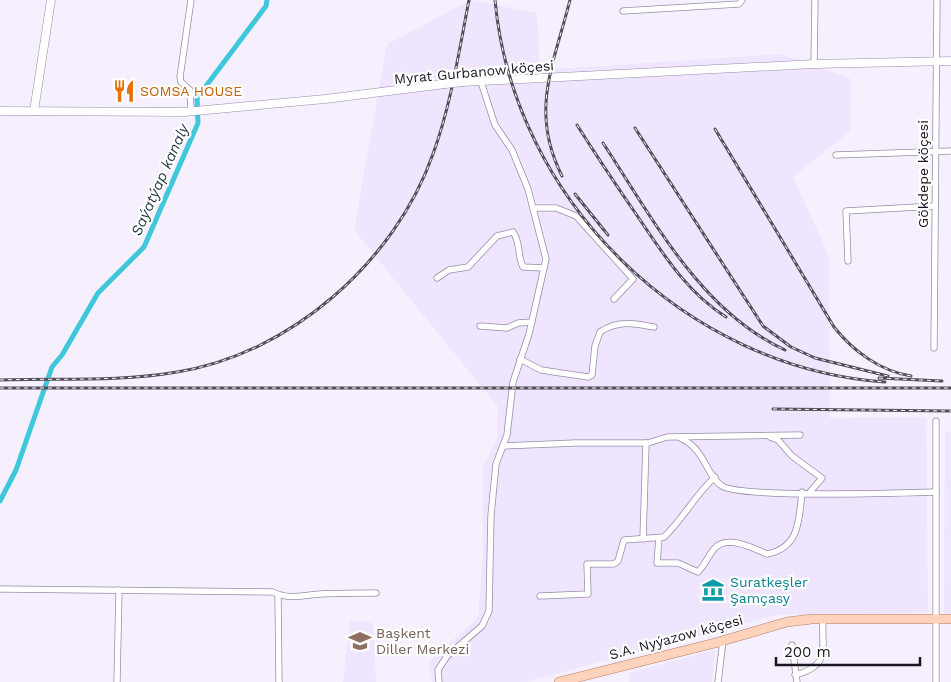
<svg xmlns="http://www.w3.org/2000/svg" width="951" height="682" viewBox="0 0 951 682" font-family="'Work Sans',sans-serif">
<rect width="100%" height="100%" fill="#f6f0fe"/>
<g fill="#efe5fe">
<path d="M471,0L537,13L540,70L781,54L851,79L850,131L793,177L829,256L830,418L926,417L928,613L777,615L525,682H432L429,661L478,618L483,554V467L497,438L498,407L354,230L387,44Z"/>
<path d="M951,432V614H944L945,433Z"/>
<path d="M350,620L373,623L376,682H343Z"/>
<path d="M715,650L712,682H629L628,673Z"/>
</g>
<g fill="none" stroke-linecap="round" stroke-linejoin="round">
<path stroke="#3fc7dc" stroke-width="5" d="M0,501L16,470L52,367L62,355L98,293L144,247L198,123L197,98L266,6L267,0"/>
<defs>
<g id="street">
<path d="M623,11L739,4L742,0"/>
<path d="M814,64L815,0"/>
<path d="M191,111L190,90L181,82L180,77L191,0"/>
<path d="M836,155L951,151"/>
<path d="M534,208H556L576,216L633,279L614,299"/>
<path d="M848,261L846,211L935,206"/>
<path d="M437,278L449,270L468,267L497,236L513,232C521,243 517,255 523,267L544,268"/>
<path d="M480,326L507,328L518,323L532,322"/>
<path d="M934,348L937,0"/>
<path d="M520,359L541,370L588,377L592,375L595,346L600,332C618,320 633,323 654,327"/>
<path d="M936,421V682"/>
<path d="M770,437L778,440L792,456L822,478L810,492"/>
<path d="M680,438C705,448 706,476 722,486C741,498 904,493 936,492"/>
<path d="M503,446L575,443H648L667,437L800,435"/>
<path d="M659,538L657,563H678L698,572C705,565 708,556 714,549C727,534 753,548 767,554C800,548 799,519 802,492"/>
<path d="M643,539L646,443"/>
<path d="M0,589L273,592C288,600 304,595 320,594C338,593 357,593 376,593"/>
<path d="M278,595L279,682"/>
<path d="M540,596L588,594L587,564H614L618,561L624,540L664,537C683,519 695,495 715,477"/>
<path d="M792,645L797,682"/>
<path d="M795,675C832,665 821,649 823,619"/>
<path d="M117,682L119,590"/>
<path d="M439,682L438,670L447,656L482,626L489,611L491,515L496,464L507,435L513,382L529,334L546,259L528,189L512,150L495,125L481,82"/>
<path d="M718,682L723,641"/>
</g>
<g id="secondary">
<path d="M462,82L814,64L951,61"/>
<path d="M0,111L184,112L325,99L445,84"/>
<path d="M34,111L51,0"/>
</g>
<path id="primary" d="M559,682L715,643L787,622L812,619H951"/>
</defs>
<use href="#street" stroke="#978baa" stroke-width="7"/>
<use href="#secondary" stroke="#978baa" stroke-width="9"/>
<use href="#primary" stroke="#ae7d69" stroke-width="10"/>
<use href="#street" stroke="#fff" stroke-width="5.5"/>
<use href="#secondary" stroke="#fff" stroke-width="8"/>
<use href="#primary" stroke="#fed2bb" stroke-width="9"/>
<defs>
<g id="rail">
<path d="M495,0C513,200 686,368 885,382"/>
<path d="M577,125C596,155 616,185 636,214C662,252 686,292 726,317"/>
<path d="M635,128L763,326L791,347L815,358L888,376"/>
<path d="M715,129L834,327C853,351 880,371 911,376"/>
<path d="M603,143C652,217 700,311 785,350"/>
<path d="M562,176C529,111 554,64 570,0"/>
<path d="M575,194L608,235"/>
<path d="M879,378L942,381"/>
<path d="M0,380C59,378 119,382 177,372C290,354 395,262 433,154C451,105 459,51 469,0"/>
<path d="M0,388H951"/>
<path d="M773,409L951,411"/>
</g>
</defs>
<use href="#rail" stroke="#534e5a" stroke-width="3"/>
<use href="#rail" stroke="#fff" stroke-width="1" stroke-dasharray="4" stroke-linecap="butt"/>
<defs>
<path id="secondary-bridge" d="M445,84L462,82"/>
</defs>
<use href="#secondary-bridge" stroke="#978baa" stroke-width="9" stroke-linecap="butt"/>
<use href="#secondary-bridge" stroke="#fff" stroke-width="8"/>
</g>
<defs>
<symbol id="restaurant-bare" viewBox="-9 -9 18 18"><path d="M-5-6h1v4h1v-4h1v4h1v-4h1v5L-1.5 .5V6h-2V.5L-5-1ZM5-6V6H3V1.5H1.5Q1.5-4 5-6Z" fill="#e8710a" stroke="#fff" stroke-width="2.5" paint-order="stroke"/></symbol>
<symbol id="museum-bare" viewBox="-9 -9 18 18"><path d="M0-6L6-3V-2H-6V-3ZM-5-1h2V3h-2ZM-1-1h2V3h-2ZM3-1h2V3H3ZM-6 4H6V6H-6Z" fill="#0f9aa8" stroke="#fff" stroke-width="2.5" paint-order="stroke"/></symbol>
<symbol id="university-bare" viewBox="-9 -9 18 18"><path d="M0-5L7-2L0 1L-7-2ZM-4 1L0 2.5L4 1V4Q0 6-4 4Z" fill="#8d6e63" stroke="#fff" stroke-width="2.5" paint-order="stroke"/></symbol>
</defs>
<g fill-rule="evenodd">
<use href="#restaurant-bare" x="108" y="75" width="32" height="32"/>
<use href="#museum-bare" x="697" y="574" width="32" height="32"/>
<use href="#university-bare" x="344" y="625" width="32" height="32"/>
</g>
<g text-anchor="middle" stroke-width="4.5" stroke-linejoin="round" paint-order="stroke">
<g font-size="14" fill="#1c1723" stroke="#fff">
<text transform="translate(474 72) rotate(-5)" y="5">Myrat Gurbanow köçesi</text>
<text transform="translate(923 174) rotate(-90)" y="5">Gökdepe köçesi</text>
<text transform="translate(676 637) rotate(-15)" y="5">S.A. Nyýazow köçesi</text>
</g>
<g font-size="14" fill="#c56008" stroke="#fff" text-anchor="start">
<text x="140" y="96">SOMSA HOUSE</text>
</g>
<g font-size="14" fill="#0d838f" stroke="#fff" text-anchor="start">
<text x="730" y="587">Suratkeşler<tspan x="730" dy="16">Şamçasy</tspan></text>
</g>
<g font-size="14" fill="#785e54" stroke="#fff" text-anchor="start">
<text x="376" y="638">Başkent<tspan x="376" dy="16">Diller Merkezi</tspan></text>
</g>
<g font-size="15" font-style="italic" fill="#1e3539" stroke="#fff">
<text transform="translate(160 180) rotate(-66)" y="5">Saýatýap kanaly</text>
</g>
</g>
<path d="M776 657v8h144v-8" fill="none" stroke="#1c1723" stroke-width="2.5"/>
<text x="784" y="657" font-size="15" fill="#1c1723" stroke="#ffffff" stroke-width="4" paint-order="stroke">200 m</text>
</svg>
